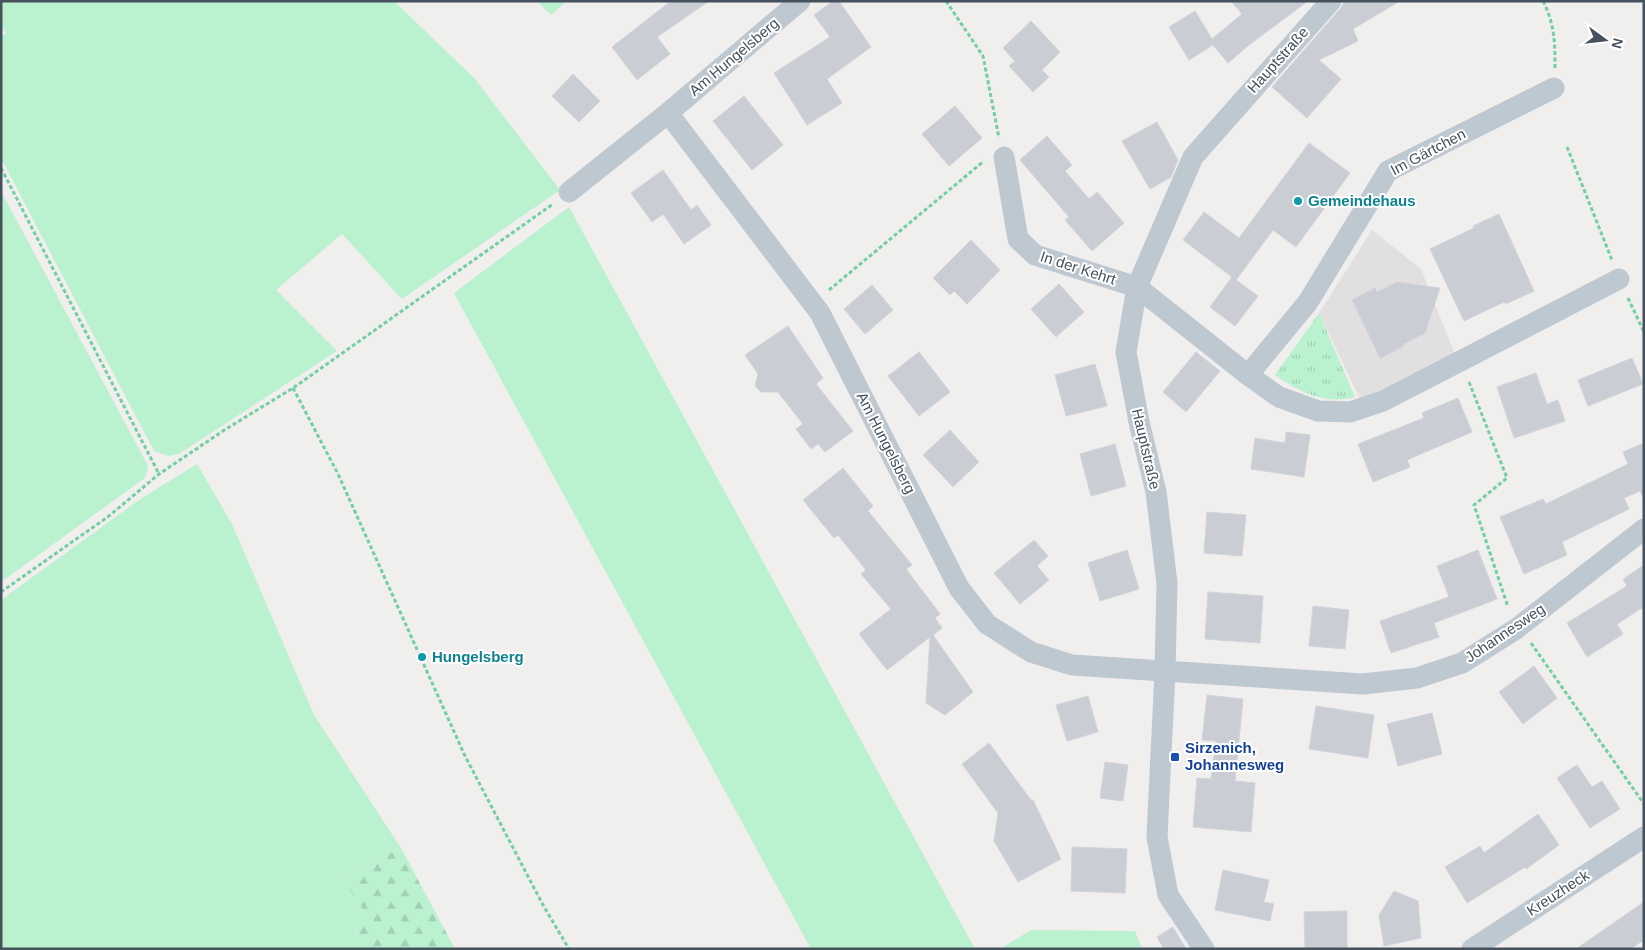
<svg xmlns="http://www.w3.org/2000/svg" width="1645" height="950" viewBox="0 0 1645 950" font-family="Arial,sans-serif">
<defs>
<pattern id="forest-firs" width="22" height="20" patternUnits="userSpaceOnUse" patternTransform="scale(1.25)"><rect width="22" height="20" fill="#baf1cf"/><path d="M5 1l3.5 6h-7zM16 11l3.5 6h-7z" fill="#a1d0b4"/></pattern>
<pattern id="park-tufts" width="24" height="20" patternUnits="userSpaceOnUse" patternTransform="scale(1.25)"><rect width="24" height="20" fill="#baf1cf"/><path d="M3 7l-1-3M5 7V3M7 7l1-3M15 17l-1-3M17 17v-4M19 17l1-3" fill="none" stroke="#a1d0b4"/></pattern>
</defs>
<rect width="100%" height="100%" fill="#f1eeee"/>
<path fill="#e2dfe0" d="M1372,230L1421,269L1456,357L1360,399L1319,313Z"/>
<g fill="#baf1cf">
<path d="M1,1H394L475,79L560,190L402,299L342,234L276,290L337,351L179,454L168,456L154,451L1,158V36L6,34L1,24Z"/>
<path d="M537,1H567L551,15Z"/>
<path d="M1,191L148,466L145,478L1,582Z"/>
<path d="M569,207L975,949H811L454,293Z"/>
<path d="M197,464L232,524L314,715L401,848L341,877L362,908L354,931L365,949H1V600L139,500Z"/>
<path d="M1031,930L1135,931L1142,949H1000Z"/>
</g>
<path fill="url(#forest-firs)" d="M401,848L455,949H365L354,931L362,908L341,877Z"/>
<path fill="url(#park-tufts)" d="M1319,313L1355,397C1325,405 1299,392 1275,375Z"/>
<g fill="#cacdd3" stroke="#d1d4da">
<path d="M671,1H709L657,37L670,54L637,80L612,47Z"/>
<path d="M833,1H839L871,47L827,79L842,103L807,125L774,73L830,37L814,15Z"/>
<path d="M1231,1H1308L1249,45L1228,63L1213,45L1189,60L1169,27L1195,11L1212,39L1242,14Z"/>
<path d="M1345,1H1400L1353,29L1358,41L1319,60L1341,79L1307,118L1272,87L1340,9Z"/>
<path d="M1031,21L1060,52L1042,70L1049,77L1033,92L1009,66L1015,61L1003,48Z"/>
<path d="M573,74L600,101L579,122L552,96Z"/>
<path d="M744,96L783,145L752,170L713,121Z"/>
<path d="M955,106L982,138L949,166L922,134Z"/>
<path d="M1157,122L1178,160L1171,177L1150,189L1122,141Z"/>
<path d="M1047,136L1072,165L1065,171L1089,199L1097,192L1124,223L1092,251L1065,220L1069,217L1020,160Z"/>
<path d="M1309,143L1350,173L1296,247L1273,230L1236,280L1258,296L1235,326L1210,307L1232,277L1183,240L1204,212L1239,238Z"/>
<path d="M663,170L691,210L697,205L711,225L684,244L663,214L652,222L631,193Z"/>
<path d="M1499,214L1534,291L1506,304L1504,302L1464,321L1430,249L1474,228L1473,226Z"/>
<path d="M971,240L1000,270L967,304L954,291L950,295L933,278Z"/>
<path d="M1397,282L1440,288L1425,333L1403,344L1404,346L1380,358L1352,300L1375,288L1377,292Z"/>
<path d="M1059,284L1084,312L1056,337L1031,309Z"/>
<path d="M872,285L893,310L865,334L844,309Z"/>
<path d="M788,326L823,378L816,384L853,431L825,452L818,444L811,449L796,429L803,424L778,392H761L755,386L758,374L745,355Z"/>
<path d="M919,352L950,392L919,416L888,376Z"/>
<path d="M1196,352L1220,371L1186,412L1163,392Z"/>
<path d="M1632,358L1643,384L1588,406L1578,380Z"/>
<path d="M1095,364L1107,406L1066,416L1055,375Z"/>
<path d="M1536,373L1547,404L1558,400L1565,421L1514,438L1497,387Z"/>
<path d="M1458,398L1472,432L1407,460L1410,467L1373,482L1358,444L1424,418L1422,413Z"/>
<path d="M950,430L979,462L953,487L923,455Z"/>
<path d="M1286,432L1310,435L1304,477L1251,469L1255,438L1285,443Z"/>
<path d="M1644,443V500L1640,491L1624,498L1629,509L1562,542L1567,555L1524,574L1500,517L1543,499L1546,504L1628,464L1623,452Z"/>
<path d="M1115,444L1126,486L1091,496L1080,454Z"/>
<path d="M843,468L873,506L868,511L912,565L906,569L940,614L935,618L942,628L933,635L973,692L945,715L926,703L930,637L887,670L859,634L891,609L861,574L866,570L838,535L834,538L803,500Z"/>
<path d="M1207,512L1246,515L1242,556L1204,553Z"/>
<path d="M1034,540L1048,556L1037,566L1049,580L1020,604L994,573Z"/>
<path d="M1127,550L1139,589L1100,601L1088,563Z"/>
<path d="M1478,550L1497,599L1434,623L1439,637L1391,653L1380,621L1449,597L1437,566Z"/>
<path d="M1644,565V611L1642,608L1617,624L1623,634L1587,657L1567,623L1627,586L1623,579Z"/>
<path d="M1208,592L1263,596L1260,643L1205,639Z"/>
<path d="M1313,606L1349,610L1345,649L1309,646Z"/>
<path d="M1534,666L1557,698L1523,724L1499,692Z"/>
<path d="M1207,695L1243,699L1235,781L1255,783L1251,832L1193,827L1197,778L1211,779L1216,741L1202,740Z"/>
<path d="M1088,696L1098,732L1067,741L1056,705Z"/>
<path d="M1316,706L1374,715L1368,758L1309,749Z"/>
<path d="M1432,713L1442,754L1398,766L1387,724Z"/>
<path d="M989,743L1031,800H1033L1061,859L1018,882L994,841L998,813L962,764Z"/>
<path d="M1105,762L1128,765L1123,801L1100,798Z"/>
<path d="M1577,765L1592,787L1602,781L1620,809L1590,828L1557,778Z"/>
<path d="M1538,814L1559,845L1526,869L1525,867L1467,903L1445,867L1480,846L1484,853Z"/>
<path d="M1072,847L1127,849L1125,893L1071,891Z"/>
<path d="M1223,870L1269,880L1264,902L1274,904L1270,921L1215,910Z"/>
<path d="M1394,891L1418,901L1421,938L1384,946L1379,915Z"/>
<path d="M1644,902V940L1630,949H1576Z"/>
<path d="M1347,911V948L1305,949L1304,912Z"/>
<path d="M1173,927L1186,949H1164L1157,937Z"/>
</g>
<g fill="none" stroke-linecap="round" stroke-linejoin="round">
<g stroke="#70d0a1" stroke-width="3" stroke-dasharray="4 2.5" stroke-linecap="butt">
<path d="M946,1L983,56L999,138"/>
<path d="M1543,1C1555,25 1555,43 1555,68"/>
<path d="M1567,147L1612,260"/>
<path d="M1,168L159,474"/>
<path d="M829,290L984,161"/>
<path d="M1628,298L1644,332"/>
<path d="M1469,382L1507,478L1474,505L1508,607"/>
<path d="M293,388L338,474L465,756L543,905L569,949"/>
<path d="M1,592L109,516L159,474L226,429L293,388L553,204"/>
<path d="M1531,643L1644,804"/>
</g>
<g stroke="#bec8d1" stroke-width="21">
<path d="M668,113L800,1"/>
<path d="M1004,157L1018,239L1035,255L1137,287L1248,375L1279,397L1318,411L1350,412L1383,401L1619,279"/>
<path d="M569,192L668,113L820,313L959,588L987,624L1031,652L1072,665L1363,684L1417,678L1462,663L1516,629L1644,529"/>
<path d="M1248,375L1308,302L1388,171L1554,88"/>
<path d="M1204,949L1168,895L1157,837L1165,671L1167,583L1156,492L1139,422L1126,352L1137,287L1193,157L1331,1"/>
<path d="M1472,949L1644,837"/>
</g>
</g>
<g fill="#0f9aa8" stroke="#fff" stroke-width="2">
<circle cx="1298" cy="201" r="5"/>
<circle cx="422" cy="657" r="5"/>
</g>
<rect fill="#1a4fb4" stroke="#fff" stroke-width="2" x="1170" y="752" width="10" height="10" rx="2.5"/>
<g text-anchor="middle" stroke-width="4" stroke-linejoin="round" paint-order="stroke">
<g font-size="15" fill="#45515c" stroke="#fff">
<text transform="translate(734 57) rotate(-40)" y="5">Am Hungelsberg</text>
<text transform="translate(1278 60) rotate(-48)" y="5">Hauptstraße</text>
<text transform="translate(1428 152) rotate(-28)" y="5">Im Gärtchen</text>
<text transform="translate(1078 268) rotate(18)" y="5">In der Kehrt</text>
<text transform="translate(886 443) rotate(63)" y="5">Am Hungelsberg</text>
<text transform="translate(1146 449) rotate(77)" y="5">Hauptstraße</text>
<text transform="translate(1505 633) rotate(-34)" y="5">Johannesweg</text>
<text transform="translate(1558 893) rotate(-33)" y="5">Kreuzheck</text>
</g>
<g font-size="15" font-weight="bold" fill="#0d838f" stroke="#fff" text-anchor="start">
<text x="1308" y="206">Gemeindehaus</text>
<text x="432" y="662">Hungelsberg</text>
</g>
<g font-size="15" font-weight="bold" fill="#164399" stroke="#fff" text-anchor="start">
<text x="1185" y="753">Sirzenich,<tspan x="1185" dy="17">Johannesweg</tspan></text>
</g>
</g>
<rect width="1645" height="950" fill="none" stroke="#45515c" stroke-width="5"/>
<g transform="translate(1605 40) rotate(105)" stroke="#ffffff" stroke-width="4" paint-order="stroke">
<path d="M0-4L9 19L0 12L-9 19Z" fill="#45515c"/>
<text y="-8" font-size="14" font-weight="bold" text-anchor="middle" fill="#45515c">N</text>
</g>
</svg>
